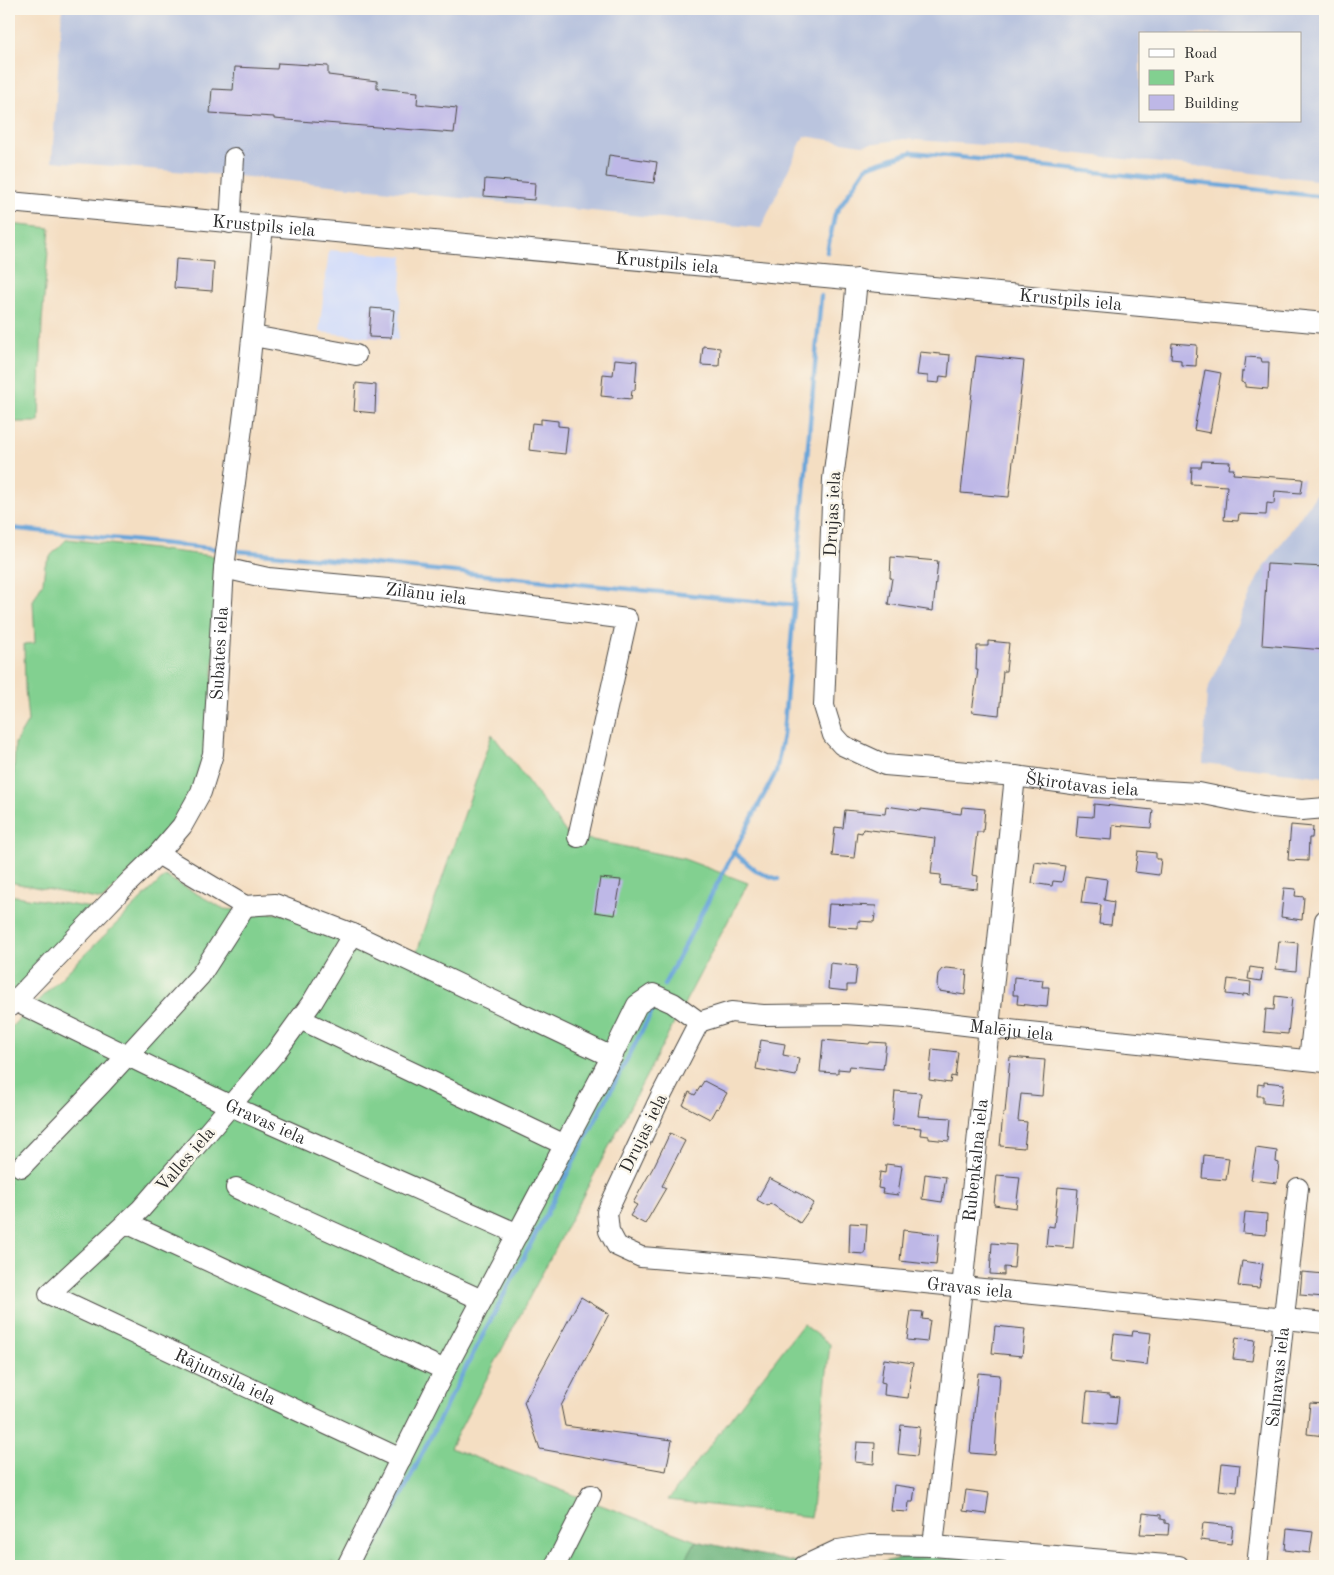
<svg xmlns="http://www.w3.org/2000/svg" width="1334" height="1575" viewBox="0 0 1334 1575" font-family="'Old Standard TT',serif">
<rect width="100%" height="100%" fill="#fbf7ec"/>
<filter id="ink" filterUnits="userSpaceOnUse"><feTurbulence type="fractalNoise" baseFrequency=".02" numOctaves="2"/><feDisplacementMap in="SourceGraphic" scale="10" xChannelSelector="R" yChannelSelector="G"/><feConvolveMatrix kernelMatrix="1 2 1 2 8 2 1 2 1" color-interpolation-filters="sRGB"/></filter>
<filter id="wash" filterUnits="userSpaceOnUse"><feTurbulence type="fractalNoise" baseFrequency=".0096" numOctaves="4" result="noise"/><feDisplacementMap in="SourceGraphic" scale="20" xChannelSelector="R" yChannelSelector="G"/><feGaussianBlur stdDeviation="1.12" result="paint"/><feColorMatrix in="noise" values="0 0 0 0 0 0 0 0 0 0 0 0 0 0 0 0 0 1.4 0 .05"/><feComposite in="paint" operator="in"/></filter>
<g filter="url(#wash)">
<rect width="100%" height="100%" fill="#f4dec2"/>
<path fill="#cfdafa" d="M329,250L403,256L398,340L319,332Z"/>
<g fill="#bac4de" fill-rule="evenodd">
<path d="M62,9H1325V181L1034,149L904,139L862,145L804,136L761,228L260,178L52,161ZM1140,34H1300V121H1140Z"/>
<path d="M1325,482V777L1203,763L1207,691L1259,575Z"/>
</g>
<g fill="#82d090" stroke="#567e5e">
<path d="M9,224L50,228L42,321L39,422H9Z"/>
<path d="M67,539L222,557L206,764L170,832L102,900L9,882L15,743L28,721L25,689L24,644L35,643L33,601L43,582L45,565L52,554Z"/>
<path d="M492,734L568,835L684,859L748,883L450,1448L696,1541L682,1566H336L332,1561L331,1566H9V1029L165,876L224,909L283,914L417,952Z"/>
<path d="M9,895L92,908L9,996Z"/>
<path d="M803,1324L830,1344L811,1517L668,1500Z"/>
</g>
<g fill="#69b27a" stroke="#4a6e52">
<path d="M696,1541L811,1566H682Z"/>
<path d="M933,1546L1178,1566H865L897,1559Z"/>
</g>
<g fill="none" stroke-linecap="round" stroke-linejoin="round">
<g stroke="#68a4d9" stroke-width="4.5">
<path d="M827,252L835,214L866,167L912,152L1325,197"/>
<path d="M9,528L219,549"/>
<path d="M239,551L794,605"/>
<path d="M733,852L758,872L778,879"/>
<path d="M664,985L776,772L783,735L821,296"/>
<path d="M363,1566L388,1522L451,1396L654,1008"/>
</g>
</g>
<g id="blocks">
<g fill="#beb8e7">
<path d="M278,63L328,66V75L377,81V88L418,92L417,104L457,108L454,133L274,119V117L210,113L212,89L233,90L235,67L277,69Z"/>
<path d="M609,155L657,162L654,183L606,177Z"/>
<path d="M485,179L535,183L534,200L484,196Z"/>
<path d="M176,259L214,262L212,291L174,288Z"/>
<path d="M371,308L394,310L391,338L369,337Z"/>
<path d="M1172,343L1197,345L1196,366L1181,365V360L1171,359Z"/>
<path d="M703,346L720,348L719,366L701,365Z"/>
<path d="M920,352L950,355L948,377L940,376L939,383L928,382V376L917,375Z"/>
<path d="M976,356L1024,361L1009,497L961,493Z"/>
<path d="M1246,357L1261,358L1262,362H1269L1268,389L1245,387V383L1241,382L1242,371H1244Z"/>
<path d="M615,359L637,361L635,390H632L631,399L601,396L603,374L613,375Z"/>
<path d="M1205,370L1221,373L1210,433L1194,430Z"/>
<path d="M356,383L376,385L375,413L354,411Z"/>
<path d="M541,419L558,421V426L568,427L565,454L529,450L532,423L541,424Z"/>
<path d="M1202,461L1230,462L1229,469H1234L1233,474L1303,479L1301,493L1275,491L1274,504L1267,503L1266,515L1239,514L1238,521L1224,520L1227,486L1191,484L1192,467H1201Z"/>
<path d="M891,557L938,561L933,611L888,604L892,578H890Z"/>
<path d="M1267,564L1325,567V650L1262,645Z"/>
<path d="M988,641L1009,643L1006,671H1003L999,715L972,712L978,670H976L977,646H988Z"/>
<path d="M1094,804L1153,810L1151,828L1113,825L1112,840L1076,837L1078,816L1093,817Z"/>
<path d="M886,806L921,811V809L961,814L962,807L985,809L983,832H977L972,875L978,876L977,889L940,885L941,875L931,874L935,838L863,829L862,833L857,832L854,858L832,856L835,827L843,828L845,810L885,814Z"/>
<path d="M1291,825L1313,827L1312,838H1309L1308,861L1288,860Z"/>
<path d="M1138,851L1156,853V859H1161L1159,875L1135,872Z"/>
<path d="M1035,862L1065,866L1062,882L1053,881L1052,886L1032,883Z"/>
<path d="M1085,876L1107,879L1104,900L1114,902L1111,925L1099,924L1101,905L1081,903Z"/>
<path d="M600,878L621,880L615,915L595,912Z"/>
<path d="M1284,888L1296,889L1295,896L1304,897L1302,920L1281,917Z"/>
<path d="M829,904L876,906L874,922L858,921V928L827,926Z"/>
<path d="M1279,941L1298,943L1296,971L1276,969Z"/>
<path d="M830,963L857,966L855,985H847V991L828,989Z"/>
<path d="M1250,967L1263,969L1261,981L1248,979Z"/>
<path d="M946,968L967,970L965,995L939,991L937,986L938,974L942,969Z"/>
<path d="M1014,977L1043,980L1042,987H1049L1047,1007L1017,1004L1018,995H1013Z"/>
<path d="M1228,979L1251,982L1250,995L1243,994V996L1226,994Z"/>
<path d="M1275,996L1292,998L1288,1034L1264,1032L1266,1009L1274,1010Z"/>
<path d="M761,1040L785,1044L783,1055L799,1058L796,1076L756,1069Z"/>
<path d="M823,1040L869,1044L870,1042L886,1043L883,1069L850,1066L849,1070L838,1069V1073L820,1072Z"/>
<path d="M932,1049L958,1052L955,1077L951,1076L950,1083L929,1080Z"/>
<path d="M1010,1057L1045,1060L1042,1096L1021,1094L1018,1121L1027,1122L1024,1148L1000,1146L1003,1113H1005Z"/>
<path d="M704,1081L727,1093L718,1109L716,1108L710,1119L683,1105L689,1092L695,1095Z"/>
<path d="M1264,1082L1284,1084L1281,1105L1263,1103V1096H1257L1258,1084L1264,1085Z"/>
<path d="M895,1091L921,1093L918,1116L951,1118L949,1141L929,1139V1136L920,1135L921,1128L892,1126Z"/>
<path d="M670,1133L685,1141L662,1186L666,1188L645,1224L630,1216L637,1205L633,1203L655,1164Z"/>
<path d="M1256,1148L1277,1151L1276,1162L1279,1163L1277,1183L1251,1180Z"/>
<path d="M1204,1155L1229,1158L1226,1180L1202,1178Z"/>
<path d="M886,1164L902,1166L898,1195L882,1193L883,1189L878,1188L880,1172L885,1173Z"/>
<path d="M925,1174L946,1177L942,1202L922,1199Z"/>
<path d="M997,1175L1020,1177L1016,1208L994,1205Z"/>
<path d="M769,1178L800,1194L814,1203L800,1223L770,1203L768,1206L757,1200Z"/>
<path d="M1058,1187L1078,1189L1073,1248L1046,1246L1048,1226L1054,1227Z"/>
<path d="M1245,1212L1267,1214L1266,1235L1243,1233Z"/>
<path d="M850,1223L867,1224L865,1254L849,1253Z"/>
<path d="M903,1230L939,1234L936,1265L900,1261Z"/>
<path d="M992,1243L1016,1245L1014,1268L1004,1267V1275L990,1274Z"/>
<path d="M1242,1261L1263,1264L1259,1288L1238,1286Z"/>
<path d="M1302,1272L1325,1274V1297L1300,1295Z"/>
<path d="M581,1297L609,1314L561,1406L565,1426L672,1440L666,1471L540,1449L524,1402Z"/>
<path d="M911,1311L923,1312L922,1319L930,1320L927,1342L907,1340Z"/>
<path d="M995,1326L1025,1329L1022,1356L992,1353Z"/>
<path d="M1133,1331L1151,1333L1147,1365L1111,1361L1114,1334L1132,1336Z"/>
<path d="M1236,1337L1255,1340L1252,1361L1233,1359Z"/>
<path d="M884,1359L913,1363L908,1398L884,1395L885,1383L881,1382Z"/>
<path d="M978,1373L1000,1375L995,1455L970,1453Z"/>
<path d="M1087,1392L1110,1394V1396L1119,1397L1116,1425L1084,1422Z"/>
<path d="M1310,1403L1325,1404V1436L1307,1434Z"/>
<path d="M901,1425L920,1427L917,1456L898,1454Z"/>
<path d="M857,1442L875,1443L874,1464L855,1462Z"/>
<path d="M1222,1463L1240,1465L1237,1492L1219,1490Z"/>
<path d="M894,1485L915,1488L913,1502H909L908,1512L891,1511Z"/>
<path d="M966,1490L989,1493L986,1514L963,1511Z"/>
<path d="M1143,1513L1161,1515V1519L1165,1520V1523L1169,1524L1168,1535L1140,1534Z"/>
<path d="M1203,1523L1233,1526L1231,1544L1201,1540Z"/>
<path d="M1287,1529L1313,1532L1310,1553L1285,1550Z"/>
</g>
</g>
</g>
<g filter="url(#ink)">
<use href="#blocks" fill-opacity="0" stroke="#494642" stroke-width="1"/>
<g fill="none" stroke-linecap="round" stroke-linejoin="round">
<defs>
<g id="minor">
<path id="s1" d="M9,202L1325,323"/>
<path d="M230,223L234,158"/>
<path id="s2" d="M857,279L852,333L833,479L824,706L833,735L842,745L885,765L1015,776L1094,787L1199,793L1263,806L1302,810L1325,808"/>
<path d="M253,336L356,355"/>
<path id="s3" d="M224,568L268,578L399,590L627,619L578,837"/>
<path d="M158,854L245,906L275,904L353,934L612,1057"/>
<path id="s4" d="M353,934L313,1001L276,1052L209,1131L141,1209L49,1294L401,1459"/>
<path id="s5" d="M15,1001L231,1106L518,1234"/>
<path id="s6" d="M9,1007L129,882L158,854L182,826L201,792L213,754L224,568L247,389L263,226"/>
<path d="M300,1019L565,1145"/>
<path id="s7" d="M699,1022L661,1096L607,1212L609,1231L617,1246L641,1257L753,1266L1325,1323"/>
<path id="s8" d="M699,1022L731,1012L763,1015L845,1014L906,1018L990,1028L1325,1062"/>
<path d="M1309,1060L1325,920"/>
<path d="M21,1167L102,1083L200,976L245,906"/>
<path d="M236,1188L482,1300"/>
<path d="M126,1223L445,1370"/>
<path id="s9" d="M933,1546L962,1288L1015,776"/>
<path d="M347,1566L445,1370L614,1052L637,1005L653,994L673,1003L699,1022"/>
<path d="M555,1566L591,1495"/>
<path d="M804,1566L838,1550L870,1545L933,1546L1179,1566"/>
<path id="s10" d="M1257,1566L1298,1188"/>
</g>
</defs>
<use href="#minor" stroke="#494642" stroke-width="22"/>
<use href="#minor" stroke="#fff" stroke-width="20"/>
</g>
</g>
<g text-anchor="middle" stroke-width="5" stroke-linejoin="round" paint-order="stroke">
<g font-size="18" fill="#2b2b2b" stroke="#fbf7ec">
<text dy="6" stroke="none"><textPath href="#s1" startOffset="256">Krustpils iela</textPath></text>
<text dy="6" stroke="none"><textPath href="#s1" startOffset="661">Krustpils iela</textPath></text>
<text dy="6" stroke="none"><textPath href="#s1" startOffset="1066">Krustpils iela</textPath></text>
<text transform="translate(832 514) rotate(-87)" y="6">Drujas iela</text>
<text dy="6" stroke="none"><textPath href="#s3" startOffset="204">Zilānu iela</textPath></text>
<text dy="6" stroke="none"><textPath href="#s6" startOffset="430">Subates iela</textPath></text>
<text dy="6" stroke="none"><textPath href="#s2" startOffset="718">Šķirotavas iela</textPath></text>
<text dy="6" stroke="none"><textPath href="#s8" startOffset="315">Malēju iela</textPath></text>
<text dy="6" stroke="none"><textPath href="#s5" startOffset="278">Gravas iela</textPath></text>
<text transform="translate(643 1133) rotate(-64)" y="6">Drujas iela</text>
<text transform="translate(185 1159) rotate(-49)" y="6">Valles iela</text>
<text dy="6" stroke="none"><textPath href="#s9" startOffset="388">Rubeņkalna iela</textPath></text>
<text dy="6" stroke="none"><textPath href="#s7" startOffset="604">Gravas iela</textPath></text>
<text dy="6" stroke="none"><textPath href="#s4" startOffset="668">Rājumsila iela</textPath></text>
<text dy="6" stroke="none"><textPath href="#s10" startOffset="190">Salnavas iela</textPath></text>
</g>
</g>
<rect width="1334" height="1575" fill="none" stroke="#fbf7ec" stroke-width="30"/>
<rect x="1139" y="32" width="162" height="90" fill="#fbf7ec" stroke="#a8a59f"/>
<rect x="1149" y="49" width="25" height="8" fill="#ffffff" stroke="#a8a59f"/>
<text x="1184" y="58" font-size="15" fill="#2b2b2b">Road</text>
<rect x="1149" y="70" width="25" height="15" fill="#82d090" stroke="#a8a59f"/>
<text x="1184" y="82" font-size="15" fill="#2b2b2b">Park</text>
<rect x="1149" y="95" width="25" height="15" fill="#beb8e7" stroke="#a8a59f"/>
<text x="1184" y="108" font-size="15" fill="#2b2b2b">Building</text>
</svg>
